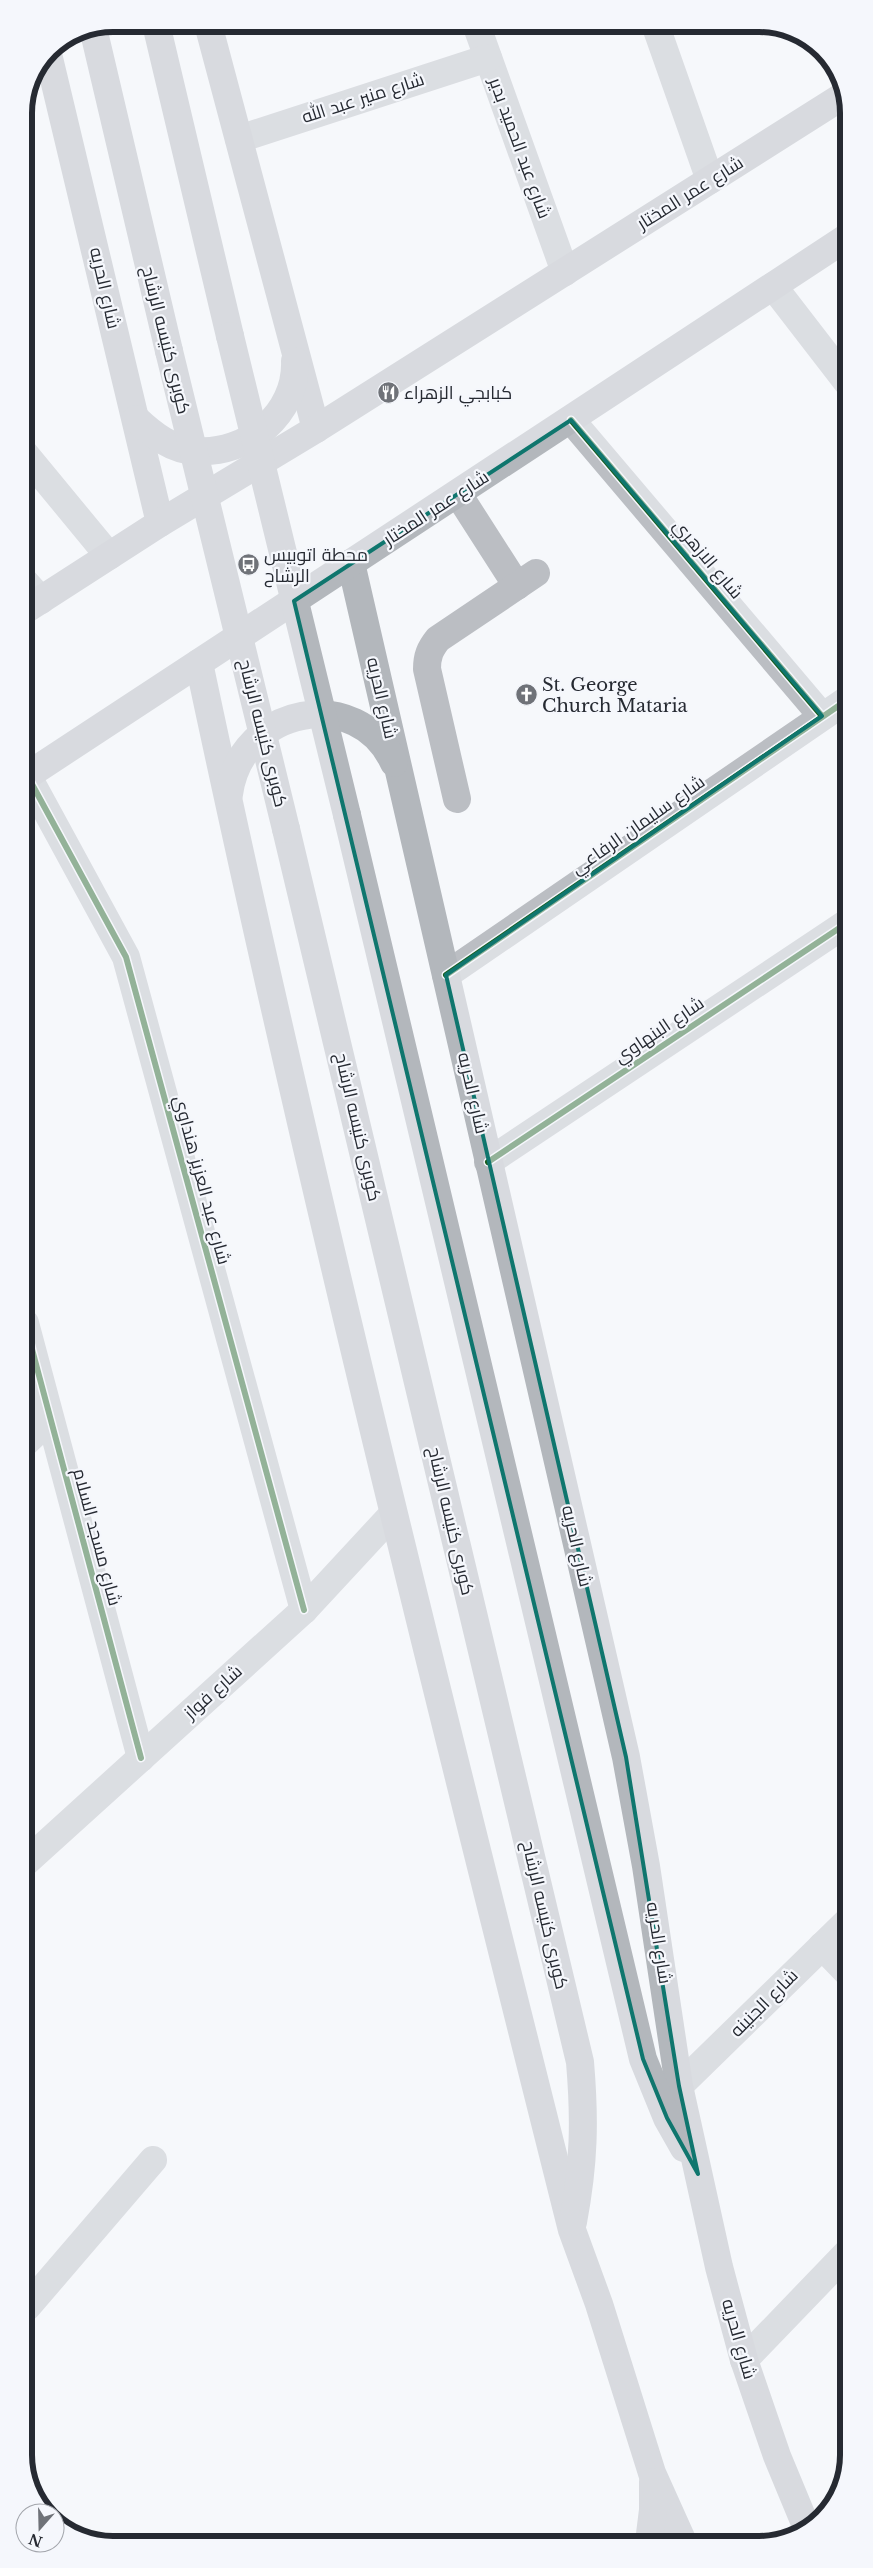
<svg xmlns="http://www.w3.org/2000/svg" width="873" height="2568" viewBox="0 0 873 2568" font-family="'Libre Baskerville',Cairo,serif">
<rect width="100%" height="100%" fill="#f6f8fb"/>
<g fill="none" stroke-linecap="round" stroke-linejoin="round">
<g stroke="#bbbec3" stroke-width="28">
<path d="M476,24L565,272"/>
<path d="M655,24L710,180"/>
<path d="M239,139L488,58"/>
<path d="M773,286L847,382"/>
<path d="M571,420L822,716"/>
<path d="M24,453L109,556"/>
<path d="M458,494L517,586"/>
<path d="M24,581L41,600"/>
<path d="M27,775L126,957L304,1610"/>
<path d="M457,799L427,669C427,656 430,649 438,639L536,573"/>
<path d="M446,975L847,700"/>
<path d="M488,1162L847,923"/>
<path d="M25,1323L141,1758"/>
<path d="M26,1442L49,1420"/>
<path d="M26,1862L304,1610L393,1514"/>
<path d="M822,1946L849,1974"/>
<path d="M679,2086L849,1920"/>
<path d="M27,2307L153,2160"/>
<path d="M744,2360L849,2251"/>
</g>
<g stroke="#b3b7bc" stroke-width="28">
<path d="M156,24L230,336"/>
<path d="M208,24L316,429"/>
<path d="M93,28L169,351"/>
<path d="M48,54L160,523"/>
<path d="M136,419C153,435 172,450 196,451C247,455 297,414 295,361"/>
<path d="M351,563L626,1757L646,1866L679,2086L719,2267L744,2360L777,2456L806,2526"/>
<path d="M25,610L160,523L316,429L846,94"/>
<path d="M199,663C310,1188 441,1709 572,2230L599,2304L652,2473L683,2542"/>
<path d="M25,777L846,238"/>
<path d="M229,794C241,706 358,684 394,763"/>
<path d="M347,815L643,2059L667,2118L684,2148"/>
<path d="M286,829L580,2062C585,2121 584,2163 573,2222"/>
<path d="M649,2542L653,2510V2482"/>
</g>
<g stroke="#b3b7bc" stroke-width="28">
<path d="M230,336L347,815"/>
<path d="M169,351L286,829"/>
</g>
<defs>
<g id="cycleway">
<path d="M571,420L822,716"/>
<path d="M27,775L126,957L304,1610"/>
<path d="M446,975L847,700"/>
<path d="M488,1162L847,923"/>
<path d="M25,1323L141,1758"/>
</g>
</defs>
<use href="#cycleway" stroke="#f5f7fc" stroke-width="9"/>
<use href="#cycleway" stroke="#1b5e20" stroke-width="6"/>
</g>
<path d="M0 0H873V2568H0ZM571,420L822,716L446,975L626,1757L679,2086L698,2174L667,2118L643,2059L294,601Z" fill="#f6f8fb" fill-opacity=".55" fill-rule="evenodd"/>
<path fill="none" stroke="#0f766e" stroke-width="4" stroke-linejoin="round" d="M571,420L822,716L446,975L626,1757L679,2086L698,2174L667,2118L643,2059L294,601Z"/>
<defs>
<symbol id="restaurant-disc" viewBox="-11 -11 22 22"><circle r="9.5" fill="#6f7278" stroke="#f5f7fc"/><path d="M-5-6h1v4h1v-4h1v4h1v-4h1v5L-1.5 .5V6h-2V.5L-5-1ZM5-6V6H3V1.5H1.5Q1.5-4 5-6Z" fill="#fff"/></symbol>
<symbol id="bus-disc" viewBox="-11 -11 22 22"><circle r="9.5" fill="#6f7278" stroke="#f5f7fc"/><path d="M-5-6H5V4H4V6H2V4H-2V6H-4V4H-5ZM-3.5-4V0h7V-4ZM-3.5 1.2v1.5H-2V1.2ZM2 1.2v1.5H3.5V1.2Z" fill="#fff"/></symbol>
<symbol id="church-disc" viewBox="-11 -11 22 22"><circle r="9.5" fill="#6f7278" stroke="#f5f7fc"/><path d="M-1.2-6h2.4v3.5h3.3v2.4h-3.3V6h-2.4V-.1h-3.3v-2.4h3.3Z" fill="#fff"/></symbol>
</defs>
<g fill-rule="evenodd">
<use href="#restaurant-disc" x="376" y="380" width="25" height="25"/>
<use href="#bus-disc" x="236" y="552" width="25" height="25"/>
<use href="#church-disc" x="514" y="682" width="25" height="25"/>
</g>
<g text-anchor="middle" stroke-width="4.5" stroke-linejoin="round" paint-order="stroke">
<g font-size="18" fill="#262a32" stroke="#f5f7fc">
<text transform="translate(363 98) rotate(-18)" y="6">شارع منير عبد الله</text>
<text transform="translate(520 148) rotate(70)" y="6">شارع عبد الحميد بدير</text>
<text transform="translate(690 193) rotate(-32)" y="6">شارع عمر المختار</text>
<text transform="translate(105 288) rotate(77)" y="6">شارع الحريه</text>
<text transform="translate(166 340) rotate(76)" y="6">كوبرى كنيسه الرشاح</text>
<text transform="translate(436 508) rotate(-33)" y="6">شارع عمر المختار</text>
<text transform="translate(708 559) rotate(50)" y="6">شارع الازهري</text>
<text transform="translate(382 698) rotate(77)" y="6">شارع الحريه</text>
<text transform="translate(263 733) rotate(76)" y="6">كوبرى كنيسه الرشاح</text>
<text transform="translate(638 825) rotate(-35)" y="6">شارع سليمان الرفاعي</text>
<text transform="translate(659 1030) rotate(-34)" y="6">شارع البنهاوي</text>
<text transform="translate(473 1093) rotate(77)" y="6">شارع الحريه</text>
<text transform="translate(358 1127) rotate(77)" y="6">كوبرى كنيسه الرشاح</text>
<text transform="translate(202 1180) rotate(75)" y="6">شارع عبد العزيز هنداوي</text>
<text transform="translate(451 1521) rotate(77)" y="6">كوبرى كنيسه الرشاح</text>
<text transform="translate(97 1537) rotate(75)" y="6">شارع مسجد السلام</text>
<text transform="translate(577 1546) rotate(77)" y="6">شارع الحريه</text>
<text transform="translate(213 1692) rotate(-42)" y="6">شارع فواز</text>
<text transform="translate(545 1915) rotate(77)" y="6">كوبرى كنيسه الرشاح</text>
<text transform="translate(659 1943) rotate(81)" y="6">شارع الحريه</text>
<text transform="translate(764 2003) rotate(-45)" y="6">شارع الجنينه</text>
<text transform="translate(739 2339) rotate(74)" y="6">شارع الحريه</text>
</g>
<g font-size="18" fill="#262a32" stroke="#f5f7fc" text-anchor="start">
<text x="404" y="399">كبابجي الزهراء</text>
<text x="264" y="561">محطة اتوبيس<tspan x="264" dy="21">الرشاح</tspan></text>
<text x="542" y="691">St. George<tspan x="542" dy="21">Church Mataria</tspan></text>
</g>
</g>
<path d="M0 0H873V2568H0ZM113 32H759A81 81 0 0 1 840 113V2455A81 81 0 0 1 759 2536H113A81 81 0 0 1 32 2455V113A81 81 0 0 1 113 32Z" fill="#f5f7fc" fill-rule="evenodd"/>
<path fill="none" stroke="#262a32" stroke-width="6" d="M113 32H759A81 81 0 0 1 840 113V2455A81 81 0 0 1 759 2536H113A81 81 0 0 1 32 2455V113A81 81 0 0 1 113 32Z"/>
<g transform="translate(40 2528) rotate(200)"><circle r="24" fill="#f5f7fc" stroke="#a2a5ab"/>
<path d="M0-4L9 19L0 12L-9 19Z" fill="#6f7278"/>
<text y="-8" font-size="14" font-weight="bold" text-anchor="middle" fill="#262a32">N</text>
</g>
</svg>
